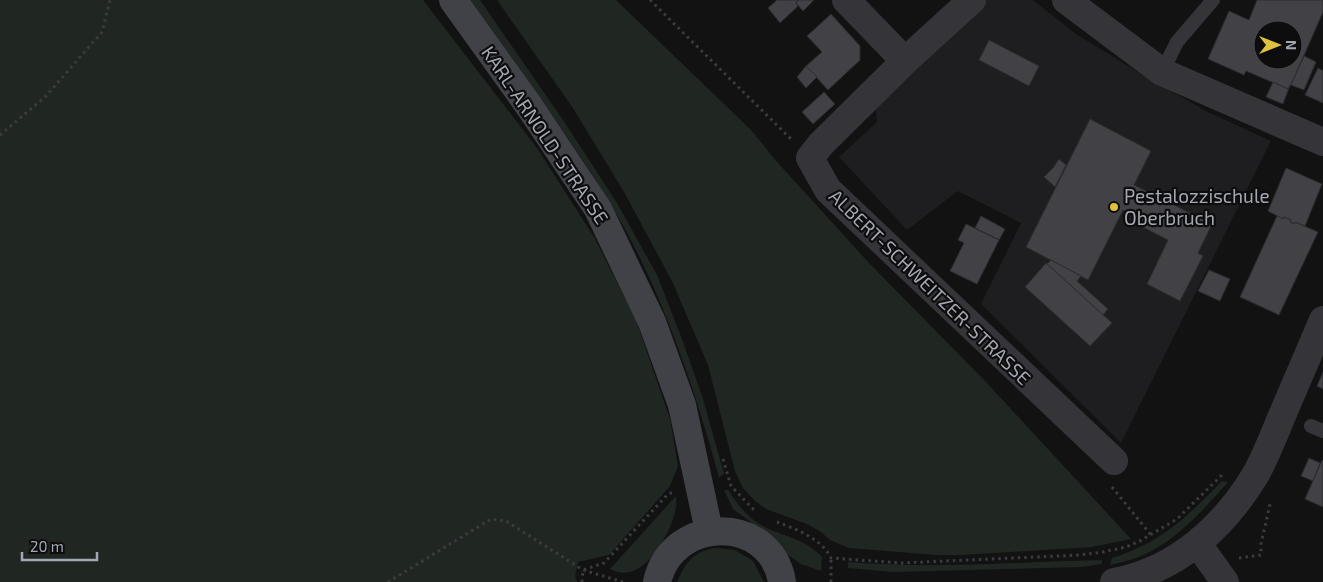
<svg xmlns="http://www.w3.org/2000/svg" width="1323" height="582" viewBox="0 0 1323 582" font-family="'Exo 2',sans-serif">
<rect width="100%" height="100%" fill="#121213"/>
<path fill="#1e1e20" d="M981,0H1033L1076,34L1151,80L1208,112L1271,141L1121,443L981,304L1021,223L958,191L907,230L839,157L877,122L875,97Z"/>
<g fill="#202722">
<path d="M0,0H423L537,148L594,237L636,320L670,419L678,466L670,486L609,555L578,562L575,576L577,582H0Z"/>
<path d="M469,0H480L565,123L617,203L657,275L682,339L703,399L724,474L719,477C695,390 668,309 625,229C581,150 521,74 469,0Z"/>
<path d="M497,0H616L751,130L778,163L870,264L986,382L1131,539L1092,547L961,555H936L849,548L830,540L821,532L807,524L766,509L755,501L743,488L735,471L708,365L672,281L624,192L573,108Z"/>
<path d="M1222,481L1228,482C1202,511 1174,544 1136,558C1128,561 1119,563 1110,565L1112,558C1162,542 1186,518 1222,481Z"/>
<path d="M724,490H728C738,505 750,521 767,528C788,538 805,539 822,557L821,571L801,564L785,553L760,529L733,509Z"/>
<path d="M676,496C680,518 654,564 633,571C624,574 618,573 610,569Z"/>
<path d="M715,548L735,550L753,561L764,582H677C685,563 693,552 715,548Z"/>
<path d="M1102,560V564L1082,567L893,572L848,568V562C933,569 1017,562 1102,560Z"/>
</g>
<g fill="#414146" stroke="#2c2c2f" fill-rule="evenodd">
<path d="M777,0H798L796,3L798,6L780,23L768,8Z"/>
<path d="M798,0H814L803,11L796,3Z"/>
<path d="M1257,0H1323V12L1291,85L1288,89L1246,71L1244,75L1208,59L1229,11L1249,20ZM1263,30H1293V60H1263Z"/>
<path d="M831,14L860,46V60L828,90L806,66L822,52L807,36Z"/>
<path d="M989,40L1039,66L1029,86L979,60Z"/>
<path d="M1304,56L1316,62L1304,90L1291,85Z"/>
<path d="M806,66L817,77L806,88L797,77Z"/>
<path d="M1318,68L1323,71V103L1305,95Z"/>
<path d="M1273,82L1288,89L1290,85L1283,104L1266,97Z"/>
<path d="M824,92L835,104L813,124L802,112Z"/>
<path d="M1090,119L1151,151L1134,185L1212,224L1198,253L1203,256L1180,301L1147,284L1168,240L1135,223L1138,218L1123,210L1088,280L1026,247Z"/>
<path d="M1059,159L1066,165L1055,187L1044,177L1053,168Z"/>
<path d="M1286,168L1322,184L1305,226L1295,222L1294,224L1290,222L1291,220L1284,217L1283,219L1268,211Z"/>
<path d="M981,216L1005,229L999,240L975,228Z"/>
<path d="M1277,216L1283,219L1284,217L1291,220L1290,222L1294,224L1295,222L1318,232L1279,315L1240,297Z"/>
<path d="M966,224L999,240L977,284L950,271L964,243L958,240Z"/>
<path d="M1051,260L1081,276L1077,281L1108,309L1103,315L1047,264Z"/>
<path d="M1046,263L1112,323L1090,346L1025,287Z"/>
<path d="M1209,270L1230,279L1220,301L1198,291Z"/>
<path d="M1323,372V389L1317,386Z"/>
<path d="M1309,458L1320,463L1313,481L1301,476Z"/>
<path d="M1322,460L1323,461V507L1305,499Z"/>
</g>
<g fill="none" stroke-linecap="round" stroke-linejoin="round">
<g stroke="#3b3c40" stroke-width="3" stroke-dasharray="2.5 4" stroke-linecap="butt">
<path d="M650,0L792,140"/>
<path d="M0,135L46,96L102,32L110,0"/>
<path d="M723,459L731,486L754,510"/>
<path d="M1112,487L1151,535"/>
<path d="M777,522C796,529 822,539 831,558L901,563L1080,555L1103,552L1126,547L1140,541L1177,519L1222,475"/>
<path d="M1239,558L1261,555V544L1270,504"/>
<path d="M388,582L491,519L506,521L583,570L623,582"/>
<path d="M582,582L583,570L604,563L668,494L674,492"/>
<path d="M831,582V558"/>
</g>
<g stroke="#353539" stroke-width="14">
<path d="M1162,72L1177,42L1213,0"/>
<path d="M1311,426L1323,431"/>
</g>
<g stroke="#353539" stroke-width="28">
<path d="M846,0L905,61"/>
<path d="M972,0L905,61L821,144L810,158L828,190L1114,461"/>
<path d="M1066,0L1162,72L1323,142"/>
<path d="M1198,544L1225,582"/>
<path d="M1114,582C1177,570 1224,527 1256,474C1267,454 1275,432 1284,411C1297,380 1310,350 1323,320"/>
</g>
<g stroke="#414247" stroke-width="28">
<path d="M453,0L529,106L598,209L652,322L682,405L709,531"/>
<path d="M657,582C672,515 771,514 782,582"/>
</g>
</g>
<circle fill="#dec13e" stroke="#0d0d0e" stroke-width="2" cx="1114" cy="207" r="5"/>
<g text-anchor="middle" stroke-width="4.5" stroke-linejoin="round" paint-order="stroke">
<g font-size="19" fill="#a4a6b2" stroke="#0d0d0e">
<text transform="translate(545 135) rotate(56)" y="7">KARL-ARNOLD-STRASSE</text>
<text transform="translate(930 287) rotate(44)" y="7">ALBERT-SCHWEITZER-STRASSE</text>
</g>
<g font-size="19" fill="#a4a6b2" stroke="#0d0d0e" text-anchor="start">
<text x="1124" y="203">Pestalozzischule<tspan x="1124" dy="22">Oberbruch</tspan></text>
</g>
</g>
<g transform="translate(1278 45) rotate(90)"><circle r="24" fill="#0d0d0e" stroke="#494a50"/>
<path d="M0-4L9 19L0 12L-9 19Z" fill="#dec13e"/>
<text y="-8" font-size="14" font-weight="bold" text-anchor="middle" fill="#a4a6b2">N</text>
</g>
<path d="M22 552v8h75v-8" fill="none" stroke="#a4a6b2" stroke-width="2.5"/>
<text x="30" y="552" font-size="15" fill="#a4a6b2" stroke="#0d0d0e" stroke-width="4" paint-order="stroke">20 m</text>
</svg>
